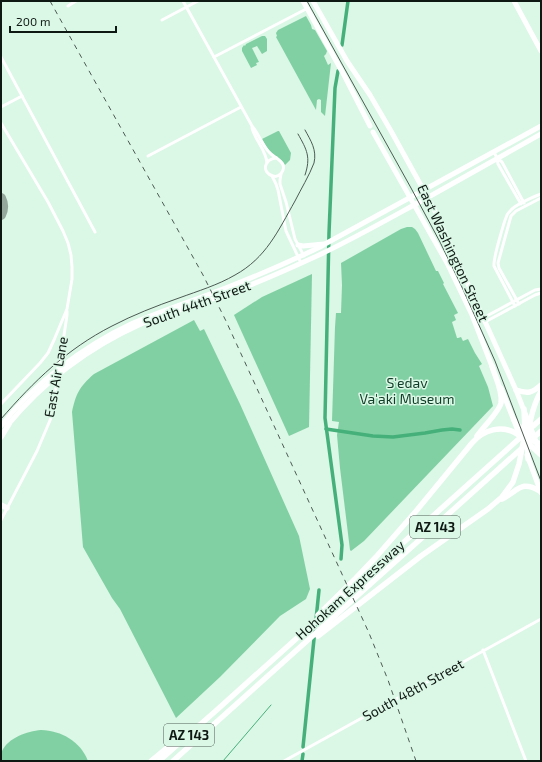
<svg xmlns="http://www.w3.org/2000/svg" width="542" height="762" viewBox="0 0 542 762" font-family="'Exo 2',sans-serif">
<rect width="100%" height="100%" fill="#dbf7e6"/>
<g fill="#81d0a3">
<path d="M306,16L311,25L312,29L315,30L327,51L326,54L324,56L328,65L331,63L325,116L321,112V100L319,99L317,100L316,110L276,37L277,36L276,33L278,30Z"/>
<path d="M262,36H265L267,39V51L262,54L257,46L252,48L259,62L256,63L257,65L251,68L242,51V48L244,45L245,46L246,44Z"/>
<path d="M278,131H279L291,153L290,160L285,165C282,159 278,158 272,154C268,150 265,144 262,139Z"/>
<path d="M407,227H412L415,229L418,233L436,271H438L444,283L443,284L458,313L454,315L456,320L452,322L457,338H458L461,337L463,341L468,339L475,353L482,364L479,366L488,387L493,406L364,541L351,551L350,550L340,468L337,435L339,422L332,421L335,327L336,313H341L342,285L341,263L401,229Z"/>
<path d="M312,274L309,427L289,436L234,315L262,297Z"/>
<path d="M194,320L200,331L204,329L240,404L299,536L310,589L306,599L280,616L220,677L176,718L120,609L112,598L83,547L72,412C76,394 79,387 94,374Z"/>
<path d="M41,730C62,731 80,741 88,761H1C1,758 1,754 2,751C8,738 27,731 41,730Z"/>
</g>
<g fill="none" stroke-linecap="round" stroke-linejoin="round">
<path stroke="#45b07a" stroke-width="1" d="M223,761L271,705"/>
<g stroke="#45b07a" stroke-width="3.5">
<path d="M342,45L348,1"/>
<path d="M338,71L335,88L329,233L325,418L342,545L341,559"/>
<path d="M326,429L373,436L393,437L425,433L442,430L452,429L460,430"/>
<path d="M303,747L319,590"/>
<path d="M302,761L303,754"/>
</g>
<path stroke="#94a99c" stroke-width="10" d="M1,198C4,204 4,209 1,215"/>
<g stroke="#fff" stroke-width="3">
<path d="M183,1L252,126C259,134 262,145 269,152C273,157 281,159 283,165C285,171 279,178 273,176C261,173 264,158 277,158"/>
<path d="M68,6L76,1"/>
<path d="M162,20L198,1"/>
<path d="M1,57L95,232"/>
<path d="M214,57L308,8"/>
<path d="M1,107L22,96"/>
<path d="M1,123L48,202L63,231L68,243L71,255L72,267V279L67,309L54,340L48,353L40,363L1,404"/>
<path d="M252,128C255,140 266,150 267,163"/>
<path d="M494,152L497,158L498,164L521,204"/>
<path d="M148,156L241,107"/>
<path d="M497,158L502,162L524,203"/>
<path d="M281,174L280,180V184L286,202L295,239L304,256"/>
<path d="M272,176L276,184L278,190L286,231L301,263"/>
<path d="M519,304L499,268L498,263L511,216L516,211L541,198"/>
<path d="M515,306L494,266C493,259 504,222 507,215C508,213 510,211 511,210C515,205 535,196 541,194"/>
<path d="M483,318L535,290L541,289"/>
<path d="M485,322L535,295L541,293"/>
<path d="M59,369L67,315V311"/>
<path d="M1,520L37,451L51,418L58,376"/>
<path d="M483,650L526,761"/>
<path d="M284,761L541,619"/>
</g>
<g stroke="#fff" stroke-width="5">
<path d="M303,1L345,77L370,126"/>
<path d="M313,1L347,61L370,95L391,131L434,209L516,390L541,454"/>
<path d="M514,1L541,51"/>
<path d="M373,132L447,263L472,315L493,369"/>
<path d="M298,245L303,246L324,244"/>
<path d="M501,388L520,436"/>
<path d="M1,426C33,384 84,346 131,324C163,310 196,300 228,287C259,275 289,262 320,247L325,244L541,126"/>
<path d="M7,426C43,382 90,347 141,324C173,311 207,302 240,289C267,279 293,267 319,255C355,238 390,218 425,199C464,177 502,156 541,134"/>
<path d="M527,455L541,493"/>
</g>
<g stroke="#fff" stroke-width="5.5">
<path d="M516,390C528,394 532,393 541,385"/>
<path d="M514,420C521,429 529,441 541,444"/>
<path d="M477,436C483,427 499,412 501,403C503,391 495,377 492,366"/>
<path d="M1,437L9,424"/>
<path d="M528,459C527,437 530,411 541,391"/>
<path d="M502,499C519,490 521,480 540,491"/>
<path d="M1,505L7,508"/>
<path d="M318,615L356,578L376,557L417,510L472,443C483,430 502,424 517,434C526,440 533,448 541,455"/>
<path d="M318,636L421,556L488,509L502,497L513,482L519,464L525,433L524,409"/>
<path d="M151,761L186,732"/>
<path d="M159,761L219,708L541,419"/>
<path d="M173,761L541,431"/>
</g>
<g stroke="#4c5b52" stroke-width="1">
<path d="M307,1L411,188L440,242L461,285L495,361L541,481"/>
<path d="M298,134C307,150 311,157 305,175"/>
<path d="M1,419C34,381 67,349 112,326C133,315 156,306 179,298C198,291 218,285 235,275C266,258 278,231 295,201C301,189 309,176 314,163C317,150 311,141 305,130"/>
</g>
<path stroke="#4c5b52" stroke-width="1" stroke-dasharray="5 5" stroke-linecap="butt" d="M50,1L203,275L226,321L369,633L388,680L416,761"/>
</g>
<g text-anchor="middle" stroke-width="3" stroke-linejoin="round" paint-order="stroke">
<g fill="#dbf7e6" stroke="#4c5c52" stroke-width="1">
<rect x="410" y="516" width="50" height="22" rx="3"/>
<rect x="164" y="724" width="50" height="22" rx="3"/>
</g>
<g font-size="13" font-weight="bold" fill="#0f1913">
<text x="435" y="532">AZ 143</text>
<text x="189" y="740">AZ 143</text>
</g>
<g font-size="14" fill="#0f1913" stroke="#dbf7e6">
<text transform="translate(453 253) rotate(65)" y="5">East Washington Street</text>
<text transform="translate(197 304) rotate(-20)" y="5">South 44th Street</text>
<text transform="translate(56 377) rotate(-80)" y="5">East Air Lane</text>
<text transform="translate(350 590) rotate(-42)" y="5">Hohokam Expressway</text>
<text transform="translate(413 690) rotate(-29)" y="5">South 48th Street</text>
</g>
<g font-size="14" fill="#103d27" stroke="#dbf7e6">
<text x="407" y="388">S'edav<tspan x="407" dy="16">Va'aki Museum</tspan></text>
</g>
</g>
<rect width="542" height="762" fill="none" stroke="#0f1913" stroke-width="4"/>
<path d="M10 26v6h106v-6" fill="none" stroke="#0f1913" stroke-width="2"/>
<text x="16" y="26" font-size="12" fill="#0f1913" stroke="#dbf7e6" stroke-width="3" paint-order="stroke">200 m</text>
</svg>
